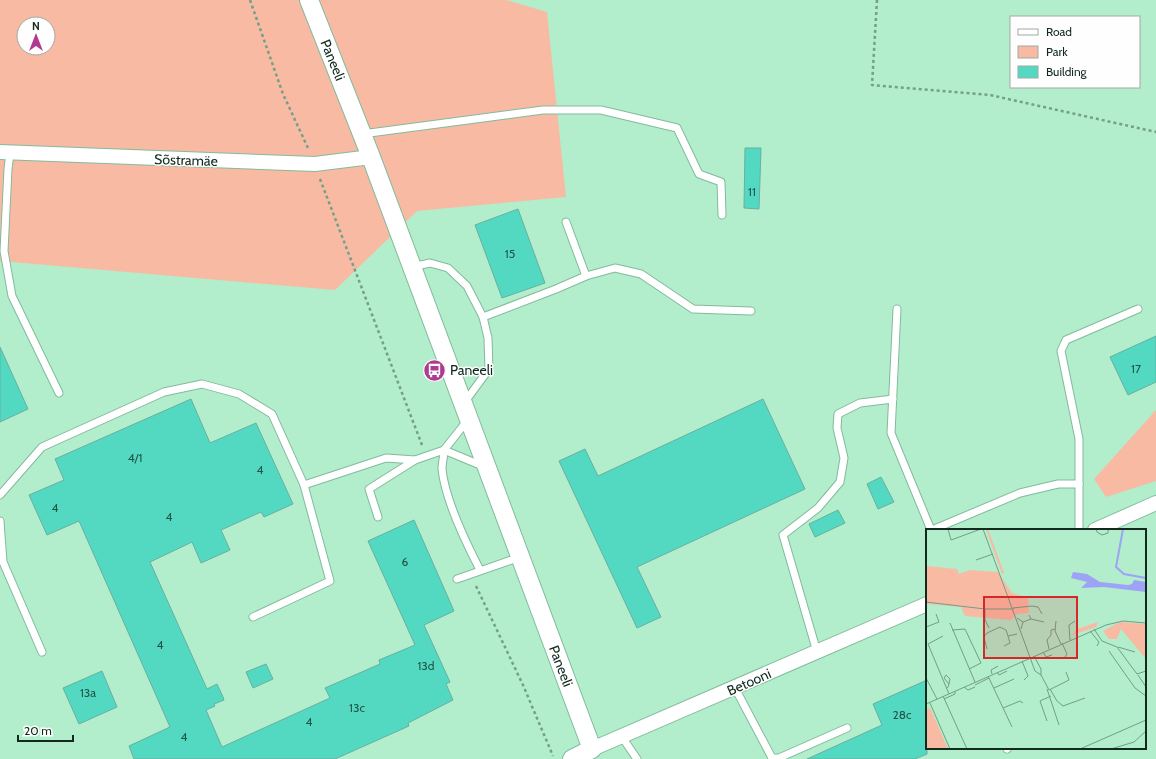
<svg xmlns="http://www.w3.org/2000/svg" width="1156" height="759" viewBox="0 0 1156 759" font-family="Cabin,sans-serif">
<rect width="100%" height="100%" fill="#b2edcc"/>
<g fill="#f9baa4" fill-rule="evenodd">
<path d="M0,0H506L547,12L566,197L417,211L335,290L0,261ZM24,24H48V48H24Z"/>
<path d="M1156,410V481L1106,497L1094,479Z"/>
</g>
<g fill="#53d9c2" stroke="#68afa1">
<path d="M745,148H761L759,209L744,208Z"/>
<path d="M518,209L545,283L502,298L475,225Z"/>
<path d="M1156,336V382L1128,395L1110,357Z"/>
<path d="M0,347L28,409L0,422Z"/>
<path d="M191,399L210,443L256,423L293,504L264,517L261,512L221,530L230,550L201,563L192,542L150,562L207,689L217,684L223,697L224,700L214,704L215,706L206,710L222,747L330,698L325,688L380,664L379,660L415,645L368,541L414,520L454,611L424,625L450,682L446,684L453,700L408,723L409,726L335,759H134L129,746L170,727L79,521L47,535L29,495L64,480L55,459Z"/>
<path d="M763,399L805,489L637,567L661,617L637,628L559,461L585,449L598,476Z"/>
<path d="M881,477L894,502L878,509L867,484Z"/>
<path d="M838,510L845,523L815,537L809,524Z"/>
<path d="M266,664L273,679L253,688L246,672Z"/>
<path d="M102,671L117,707L79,724L63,688Z"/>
<path d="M927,680V754L915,759H807L882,725L873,704Z"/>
</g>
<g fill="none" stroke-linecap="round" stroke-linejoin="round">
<defs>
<g id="service">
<path d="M362,134L543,110H601L677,128L699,174L721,182L722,215"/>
<path d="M10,153L8,169L4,251L12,296L59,393"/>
<path d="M412,267L430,263L448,268L467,286L483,317L488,338L489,369L464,403"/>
<path d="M586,276L615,268L641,274L693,309L751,311"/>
<path d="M897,309L891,433L931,530"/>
<path d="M483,317L556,289L586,276L566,222"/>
<path d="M0,495L42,447L164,392L202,384L239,394L272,414L304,485"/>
<path d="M378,517L369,489L415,460L444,450L467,421"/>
<path d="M0,521L3,562L42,652"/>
<path d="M932,530L1020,493L1058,484H1079"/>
<path d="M1079,530V439L1061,351L1066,340L1138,309"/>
<path d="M480,570C466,543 445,499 442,469C442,463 444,456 444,450L485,467"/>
<path d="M457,579L520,557"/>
<path d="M253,617L330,581L304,485L386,458L415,460"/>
<path d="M817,652L783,535L818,508L840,482L844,458L837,428L838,414L860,403L893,399"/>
<path d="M735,688L772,758H779L847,728"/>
<path d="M622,737L637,759"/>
<path d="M1007,749L1008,748"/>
</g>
<g id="minor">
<path d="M0,152L315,164L371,157"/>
<path d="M1095,530L1156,503"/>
<path d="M592,749L927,604"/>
</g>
<path id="tertiary" d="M309,0L371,157L592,749L572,759"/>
</defs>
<use href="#service" stroke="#82bb9c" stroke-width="9"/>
<use href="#minor" stroke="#82bb9c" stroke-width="16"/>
<use href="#tertiary" stroke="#82bb9c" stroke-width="20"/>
<g stroke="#73a088" stroke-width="2.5" stroke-dasharray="3 3" stroke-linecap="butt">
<path d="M250,0L283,94L308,148"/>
<path d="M877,0L872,85L990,95L1156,132"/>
<path d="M320,179L422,445"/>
<path d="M476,586L523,685L553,756"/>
</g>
<use href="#service" stroke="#fff" stroke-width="7"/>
<use href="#minor" stroke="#fff" stroke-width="14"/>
<use href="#tertiary" stroke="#fff" stroke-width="18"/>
</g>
<defs>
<symbol id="bus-disc" viewBox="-11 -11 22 22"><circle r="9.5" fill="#b03a91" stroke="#fefefe"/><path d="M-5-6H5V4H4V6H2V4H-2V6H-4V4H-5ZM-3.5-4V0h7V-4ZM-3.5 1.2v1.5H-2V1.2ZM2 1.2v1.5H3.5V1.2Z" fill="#fff"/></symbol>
</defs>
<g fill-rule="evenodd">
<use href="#bus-disc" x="422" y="358" width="25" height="25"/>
</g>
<g text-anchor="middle" stroke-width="3" stroke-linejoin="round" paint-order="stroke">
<g font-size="12" fill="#225647">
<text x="752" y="196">11</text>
<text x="510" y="258">15</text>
<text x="1136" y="373">17</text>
<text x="135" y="462">4/1</text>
<text x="260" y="474">4</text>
<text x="55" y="512">4</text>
<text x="169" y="521">4</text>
<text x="405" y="566">6</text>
<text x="160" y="649">4</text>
<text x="426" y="670">13d</text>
<text x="88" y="697">13a</text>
<text x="357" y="712">13c</text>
<text x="902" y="719">28c</text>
<text x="309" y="726">4</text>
<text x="184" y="741">4</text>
</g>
<g font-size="14" fill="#122a1e" stroke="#fefefe">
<text transform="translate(333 60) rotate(68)" y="5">Paneeli</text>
<text transform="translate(186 160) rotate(2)" y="5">Sõstramäe</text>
<text transform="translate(561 666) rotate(69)" y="5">Paneeli</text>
<text transform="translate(749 682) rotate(-24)" y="5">Betooni</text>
</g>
<g font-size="14" fill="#122a1e" stroke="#fefefe" text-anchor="start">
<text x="450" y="375">Paneeli</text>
</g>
</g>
<g transform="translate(926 529)">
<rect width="220" height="220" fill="#b2edcc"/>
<path d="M60,0H62L78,44L76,45ZM0,37L31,40L33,45L44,41L72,43L86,64L102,69L103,84L91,85L85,91L39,87L35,78L0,75ZM172,93L170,98L146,106L151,100ZM194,93L220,95V130L195,100L191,110H183L177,102ZM4,179L10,192L22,220H0V181Z" fill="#f9baa4"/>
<path d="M147,43L161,45L174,53L202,56L206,55L208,51L220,53V63L178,58L155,59L161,53L145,49Z" fill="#9da3f7"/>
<path fill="none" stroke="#9da3f7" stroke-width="2" d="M197,0L190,38L198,45L220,49"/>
<path fill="none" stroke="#729f86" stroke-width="1" d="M22,0L25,11L55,0M57,0L109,142L115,146L123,161L143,151L140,143M170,0L171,3L176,6L182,4V0M50,31L67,25M0,73L59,80H88M87,79L106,77L112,78L116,85M59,80V91L63,99M91,89L97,93L95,100M105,90L118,93M130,92L129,102L135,115M97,93L105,90L103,86M24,94L49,153M0,98L13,93L10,85M168,100L176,112L191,118L211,145L220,142M26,101L39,100L55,134L43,140M164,102L173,113L171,117M17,107L2,115L23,165M144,111L143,96L149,92M136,114L141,125L139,128M78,117L84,114L82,107L91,105M192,118L209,123M61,120L58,108L61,104L74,98L80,101L82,107M123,120L121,111L125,106V101L129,100M183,122L209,159L220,167M117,123L120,128L126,126M108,127L115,140V146M96,132L102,147L98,151M71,143L73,146L81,142M66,145L65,141L72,137M212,146L220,158M62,147L86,198M0,149L11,170M49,156L63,149M38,158L42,161L49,158M21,159L22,158L23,155L24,150L20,146L18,149L23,155M68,159L88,150M121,160L133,196M124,160L131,172L137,177L159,169M17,167L41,220M18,170L29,165V162M4,174L24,220M0,175L180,96L197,92L220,94M77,179L94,172L97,174M121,192L114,172L125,167M154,220L220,191M185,220L208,213L220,202"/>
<path fill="#d62828" fill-opacity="0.15" stroke="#d62828" stroke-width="2" d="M58,68H151V129H58Z"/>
<rect width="220" height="220" fill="none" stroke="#122a1e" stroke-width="2"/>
</g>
<rect x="1010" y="16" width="130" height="72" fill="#fefefe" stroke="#a0a9a4"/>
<rect x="1018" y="29" width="20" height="6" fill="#ffffff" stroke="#a0a9a4"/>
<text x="1046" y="36" font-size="12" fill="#122a1e">Road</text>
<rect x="1018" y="46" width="20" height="12" fill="#f9baa4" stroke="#a0a9a4"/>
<text x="1046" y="56" font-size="12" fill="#122a1e">Park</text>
<rect x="1018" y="66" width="20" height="12" fill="#53d9c2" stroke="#a0a9a4"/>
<text x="1046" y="76" font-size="12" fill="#122a1e">Building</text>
<g transform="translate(36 36)"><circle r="19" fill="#fefefe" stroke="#a0a9a4"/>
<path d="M0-3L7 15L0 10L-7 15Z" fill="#b03a91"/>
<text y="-6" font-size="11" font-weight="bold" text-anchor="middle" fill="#122a1e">N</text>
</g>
<path d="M18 735v6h55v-6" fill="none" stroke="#122a1e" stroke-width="2"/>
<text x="24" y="735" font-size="12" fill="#122a1e" stroke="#fefefe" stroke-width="3" paint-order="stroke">20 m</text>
</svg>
